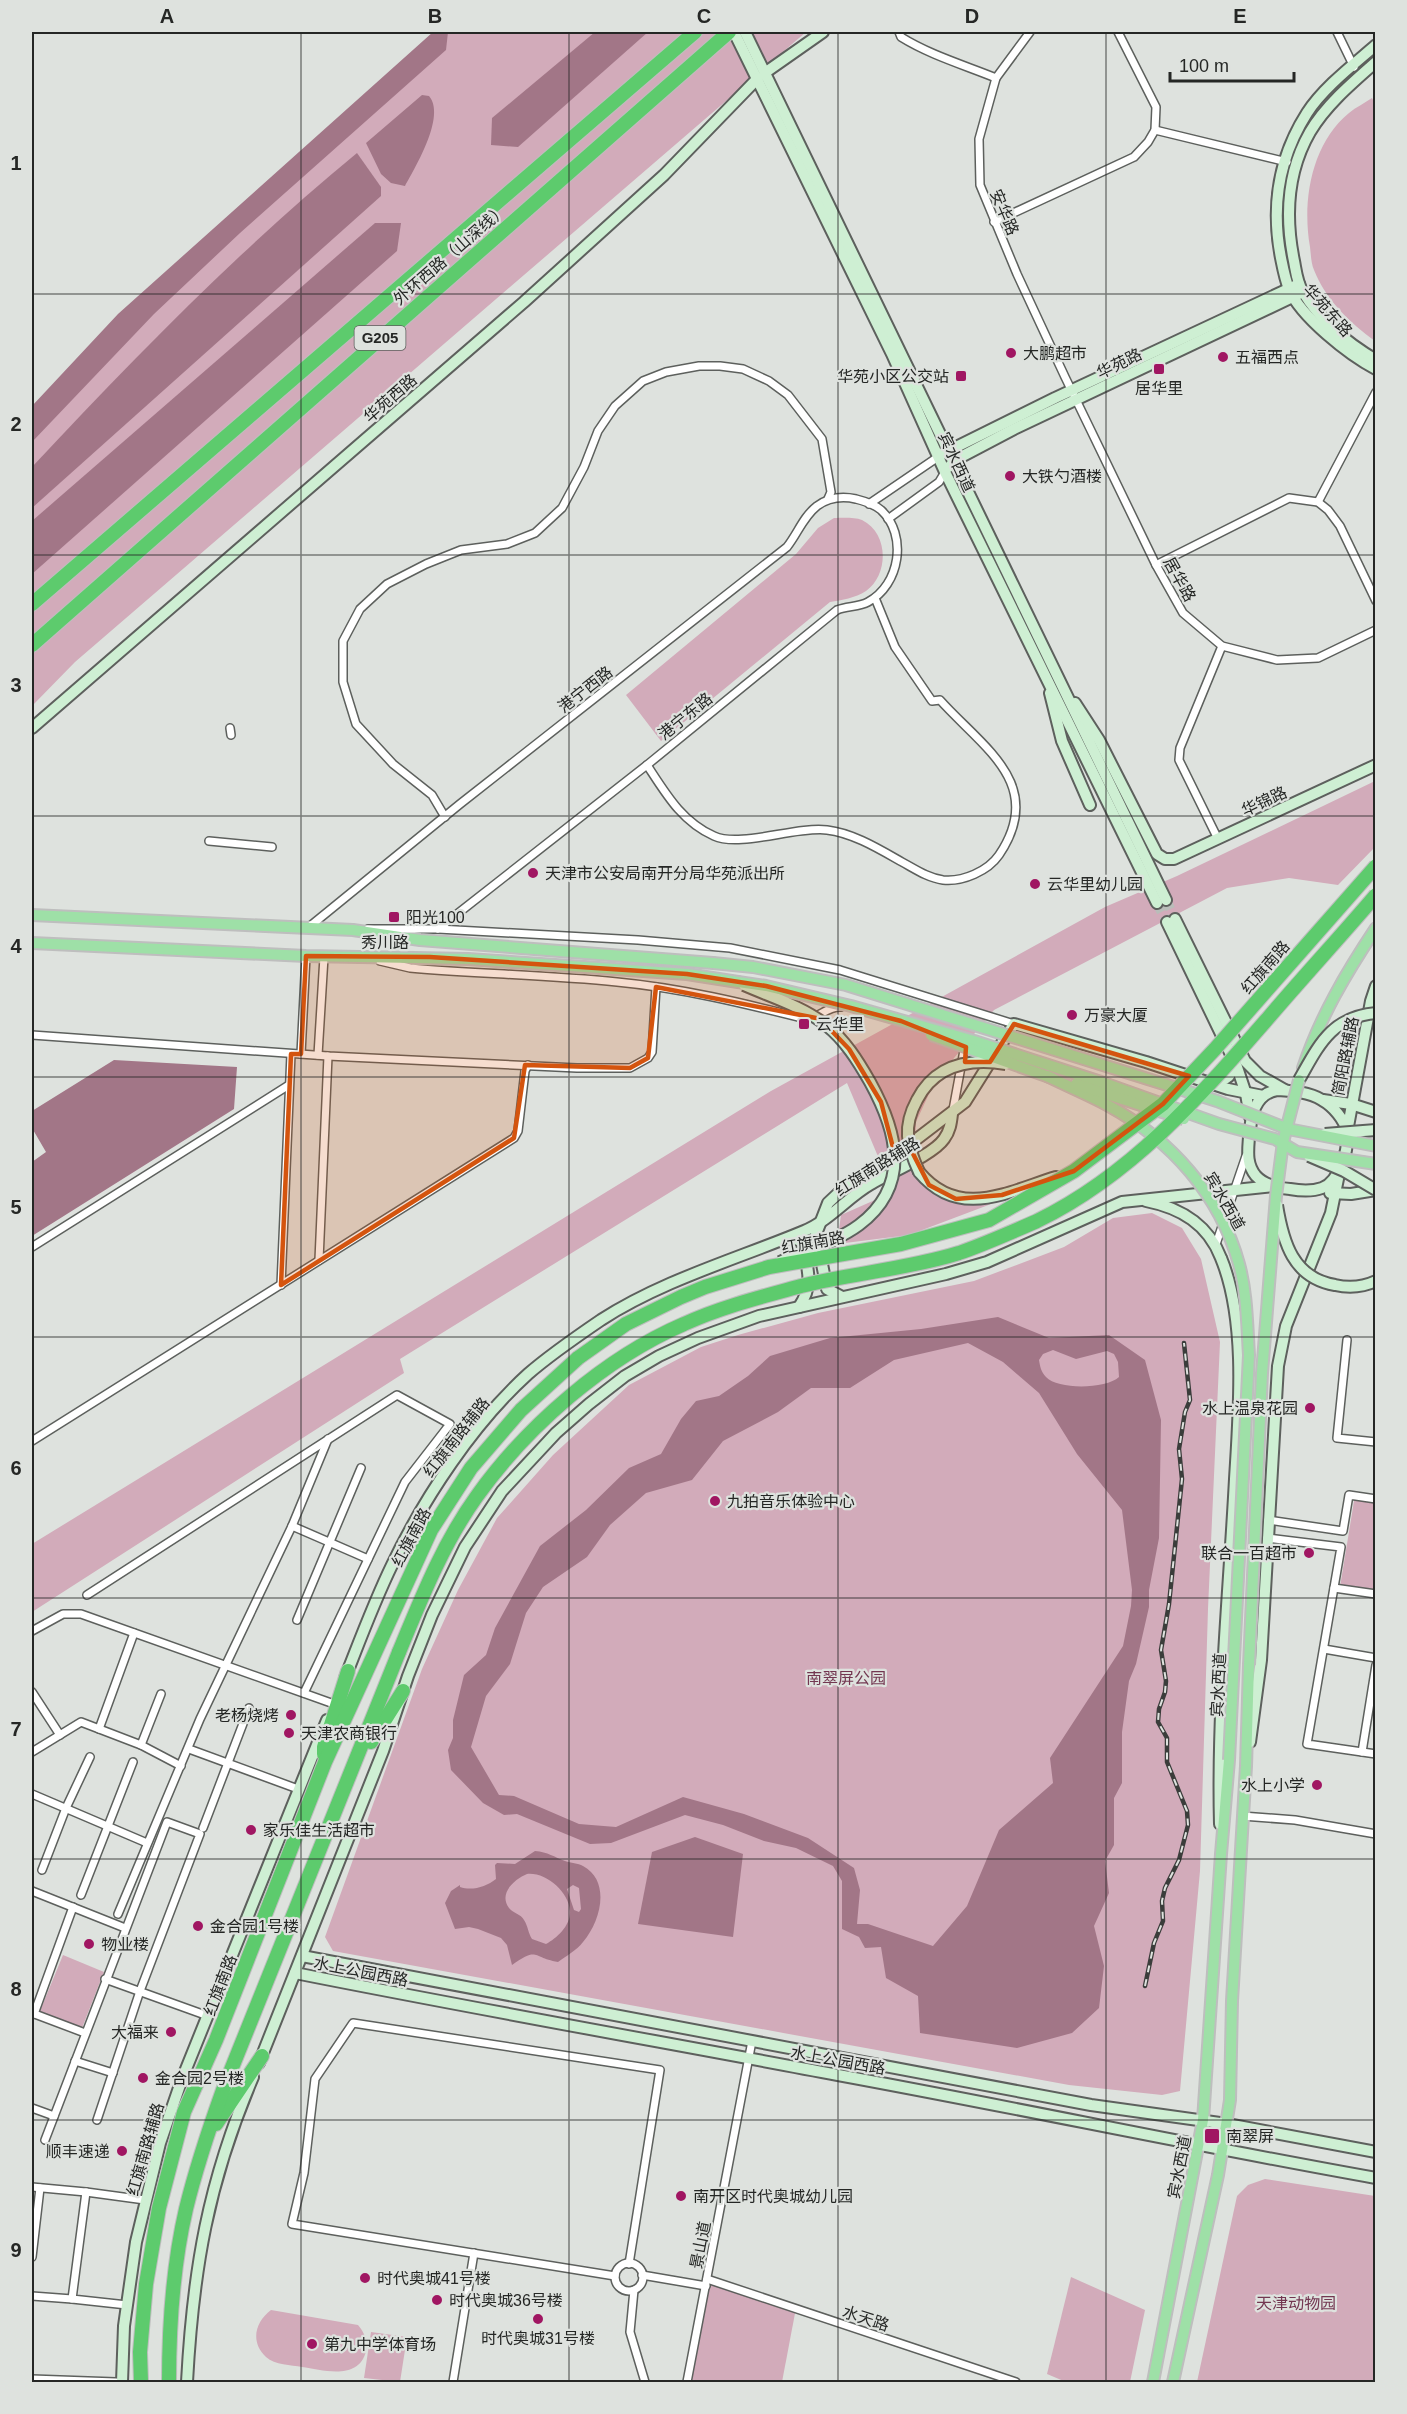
<svg xmlns="http://www.w3.org/2000/svg" width="1407" height="2414" viewBox="0 0 1407 2414" font-family="Helvetica,'Noto Sans SC',sans-serif">
<rect width="100%" height="100%" fill="#dee2de"/>
<g fill="#d2abba">
<path d="M438,32H806L75,662L32,706V416Z"/>
<path d="M1372,98L1376,106L1375,341C1350,323 1326,300 1314,270C1311,263 1311,255 1310,247C1302,202 1311,144 1349,113C1356,107 1365,103 1372,98Z"/>
<path d="M834,518C842,518 854,517 862,520C889,533 889,575 866,591C855,598 842,600 830,602L661,741L626,695L796,554L818,528Z"/>
<path d="M1375,781V847L1338,885L1289,878L1227,888L994,1010L935,1081L916,1122L915,1160L945,1189L1007,1198L909,1235L837,1244L841,1215L893,1192L847,1083L400,1359L404,1373L32,1612V1544L771,1091L1105,907L1177,876Z"/>
<path d="M1152,1213L1182,1228L1201,1259L1220,1342L1208,1609L1200,1871L1180,2091L1162,2095L1069,2085L333,1951L325,1937L422,1669L458,1590L497,1518L553,1455L629,1385L701,1347L738,1335L818,1313L974,1281L1064,1247L1113,1218Z"/>
<path d="M1355,1495L1375,1497V1593L1340,1587Z"/>
<path d="M63,1955L104,1972L82,2028L40,2011Z"/>
<path d="M1265,2179L1375,2196V2382H1197L1237,2196L1248,2185Z"/>
<path d="M1071,2277L1145,2310L1130,2382H1066L1047,2374Z"/>
<path d="M708,2282L796,2308L782,2382H689Z"/>
<path d="M271,2310L358,2325C364,2332 368,2341 366,2351C359,2381 323,2370 302,2367C291,2365 275,2365 266,2357C250,2342 255,2322 271,2310Z"/>
<path d="M371,2332L407,2337L400,2382L364,2378Z"/>
</g>
<g fill="#a27687" fill-rule="evenodd">
<path d="M433,32H448L446,50L240,233L154,314L32,442V406L118,314Z"/>
<path d="M595,32H648L518,147L491,145L492,118Z"/>
<path d="M422,95L429,96C446,116 416,166 405,186L391,183L381,174L366,143Z"/>
<path d="M357,153L381,187V196L32,508V467C135,357 240,249 357,153Z"/>
<path d="M375,223H401L397,251L32,574V521Z"/>
<path d="M114,1060L237,1067L234,1109L32,1236V1162L46,1152L32,1128V1111Z"/>
<path d="M998,1317L1049,1338L1109,1335L1145,1360L1161,1420L1159,1538L1149,1590V1607L1136,1664L1129,1681L1122,1732V1783L1114,1798V1845L1105,1861L1109,1893L1094,1926L1104,1966L1099,2008L1072,2033L1017,2048L920,2033L918,1996L886,1978L881,1947L865,1948L859,1937L842,1929V1881L833,1866L796,1848L764,1841L723,1825L685,1815L611,1843L590,1844L517,1814L504,1815L483,1803L451,1770L448,1750L453,1738V1720L464,1675L486,1655L495,1628L540,1546L586,1510L629,1468L661,1454L681,1419L696,1401L719,1396L748,1376L770,1356L830,1338L921,1329ZM968,1343L1003,1362L1039,1393L1077,1454L1122,1510L1132,1590L1131,1606L1123,1646L1050,1758L1053,1783L999,1830L967,1906L933,1946L868,1924H857L860,1890L854,1868L808,1838L744,1814L683,1797L616,1827L579,1824L514,1796L499,1795L471,1747L486,1696L510,1664L526,1613L543,1587L587,1557L610,1525L646,1493L692,1480L723,1441L778,1412L811,1388H850L894,1360ZM1053,1350L1076,1359L1107,1351L1114,1354L1118,1362L1119,1377C1106,1389 1058,1390 1046,1377C1041,1372 1040,1366 1039,1360L1043,1354Z"/>
<path d="M695,1837L743,1854L733,1937L638,1924L652,1852Z"/>
<path d="M535,1851C548,1852 554,1857 565,1861C571,1863 578,1863 583,1866C611,1881 601,1921 583,1942C577,1950 566,1956 558,1962C532,1958 539,1946 512,1965L507,1945L501,1938L478,1929L469,1927L455,1929L445,1903L451,1891L460,1885V1887C472,1891 486,1887 496,1879L495,1865L497,1863L515,1864ZM527,1874C546,1872 569,1892 570,1911C571,1925 557,1938 546,1944L532,1939C528,1933 528,1926 524,1920C521,1914 513,1913 509,1908C498,1893 515,1879 527,1874ZM573,1885L579,1888L581,1909L579,1912L574,1910L567,1889Z"/>
</g>
<g fill="none" stroke-linecap="round" stroke-linejoin="round">
<g stroke="#b9bdb9" stroke-width="10" stroke-dasharray="10 5" stroke-linecap="butt">
<path d="M1166,900L1175,919"/>
<path d="M1157,903L1167,922"/>
</g>
<defs>
<g id="street">
<path d="M899,32L901,37C930,55 964,65 996,78"/>
<path d="M1030,32L996,78L979,139L980,185L1017,274L1065,377L1156,565L1183,613L1222,646L1277,660L1318,658L1376,630"/>
<path d="M1337,32L1354,67"/>
<path d="M1155,130L1287,162"/>
<path d="M994,222L1134,157L1148,142L1155,130L1156,107L1118,32"/>
<path d="M1318,502L1376,392"/>
<path d="M869,504L938,457"/>
<path d="M888,519L939,482L945,472"/>
<path d="M1156,565L1289,498L1318,502L1328,510L1340,526L1376,601"/>
<path d="M230,728L231,735"/>
<path d="M647,765C666,794 682,822 714,836C740,848 796,826 827,830C853,833 879,849 902,862C915,869 928,878 943,880C963,882 988,871 999,855C1047,784 982,747 940,700L932,701L895,647L875,598"/>
<path d="M445,817L432,795L393,764L356,724L343,682V641L360,609L387,584L426,564L461,550L507,544L535,533L562,508L584,467L598,431L615,406L643,381L666,372L699,366H720L743,369L769,381L788,395L822,439L831,492L828,499"/>
<path d="M1218,839L1179,760L1180,748L1222,646"/>
<path d="M209,841L272,847"/>
<path d="M309,927L460,804L787,547C798,533 803,517 817,506C828,498 842,496 856,499C864,501 875,505 881,510C908,535 900,585 868,602C859,607 847,606 837,610L647,765L438,929"/>
<path d="M368,929H438L638,940L730,948L840,970L1014,1024"/>
<path d="M380,961L410,968C479,974 548,975 617,982C681,988 743,1003 806,1019C819,1018 828,1006 841,1007"/>
<path d="M32,1035L328,1056L577,1068H630L648,1058L652,1052L656,987"/>
<path d="M301,1054L306,956"/>
<path d="M318,1055L324,957"/>
<path d="M953,1110L965,1045"/>
<path d="M32,1247L289,1085"/>
<path d="M1215,1247L1246,1156"/>
<path d="M319,1260L328,1056"/>
<path d="M281,1285L291,1054"/>
<path d="M1347,1340L1337,1438L1376,1442"/>
<path d="M32,1441L514,1138L518,1131L525,1071L528,1065"/>
<path d="M1268,1520L1343,1531L1349,1495L1376,1499"/>
<path d="M292,1526L368,1559"/>
<path d="M1267,1538L1341,1547L1307,1744L1376,1754"/>
<path d="M1334,1588L1376,1594"/>
<path d="M87,1595L397,1395L450,1424L405,1482L304,1693"/>
<path d="M297,1620L361,1468"/>
<path d="M32,1631L63,1614H81L334,1704"/>
<path d="M1324,1649L1376,1658"/>
<path d="M32,1692L60,1735"/>
<path d="M99,1729L134,1633"/>
<path d="M141,1745L161,1694"/>
<path d="M189,1749L298,1789"/>
<path d="M32,1752L81,1722L141,1745L181,1766"/>
<path d="M1362,1752L1376,1665"/>
<path d="M32,1794L147,1843"/>
<path d="M1242,1816L1295,1820L1376,1834"/>
<path d="M203,1828L249,1708"/>
<path d="M42,1870L66,1808L90,1757"/>
<path d="M32,1891L125,1928"/>
<path d="M81,1895L133,1762"/>
<path d="M118,1914L200,1719L292,1526L328,1439"/>
<path d="M105,1979L208,2016"/>
<path d="M32,2013L85,2033"/>
<path d="M34,2014L73,1907"/>
<path d="M75,2061L113,2073"/>
<path d="M32,2108L54,2116"/>
<path d="M45,2140L167,1822L200,1834L140,1991L97,2120"/>
<path d="M32,2187L86,2192"/>
<path d="M32,2257L40,2188"/>
<circle cx="629" cy="2277" r="14"/>
<path d="M642,2275L706,2286"/>
<path d="M615,2276L292,2224L304,2173L315,2079L353,2023L660,2070L629,2264"/>
<path d="M707,2279L1016,2382"/>
<path d="M634,2290L630,2332L645,2382"/>
<path d="M32,2296L72,2299"/>
<path d="M127,2305L72,2299L86,2192L145,2200"/>
<path d="M32,2379L116,2382"/>
<path d="M453,2382L474,2253"/>
<path d="M687,2382L752,2041"/>
</g>
<g id="secondary">
<path d="M734,32L892,354L945,472L1157,903"/>
<path d="M745,32L1166,900"/>
<path d="M1376,45C1353,65 1323,88 1307,113C1279,157 1271,207 1281,258C1283,268 1285,279 1289,289C1301,317 1349,355 1376,369"/>
<path d="M1376,62C1352,83 1326,105 1310,132C1287,172 1285,217 1294,261C1296,271 1297,283 1303,292C1320,320 1347,343 1376,360"/>
<path d="M766,72L823,32"/>
<path d="M942,454L1055,398L1299,284"/>
<path d="M949,467L957,459L1014,429L1303,292"/>
<path d="M1050,693L1062,741L1090,805"/>
<path d="M1075,703L1099,740L1157,854L1165,859H1174L1376,765"/>
<path d="M32,728L524,302L664,175L758,78"/>
<path d="M1175,919L1245,1061L1260,1076L1285,1090"/>
<path d="M1167,922L1237,1067L1246,1094L1250,1117"/>
<path d="M1212,1081C1227,1081 1235,1076 1231,1060"/>
<path d="M1277,1090C1292,1091 1309,1092 1322,1100C1333,1106 1345,1120 1347,1132C1349,1150 1339,1182 1322,1188C1311,1192 1301,1191 1290,1189C1279,1188 1264,1185 1256,1176C1246,1164 1248,1151 1249,1137C1251,1117 1254,1094 1277,1090Z"/>
<path d="M1323,1100L1351,1104L1376,1112"/>
<path d="M1347,1132L1371,1001L1376,986"/>
<path d="M919,1172C959,1220 1007,1192 1056,1177"/>
<path d="M1330,1193L1351,1194L1376,1190"/>
<path d="M1146,1201C1181,1208 1208,1224 1221,1258C1247,1321 1239,1412 1235,1479C1229,1594 1217,1710 1220,1824"/>
<path d="M787,1239L794,1238L802,1242C807,1268 815,1283 799,1307"/>
<path d="M842,1297L827,1289L816,1234L828,1203L845,1187L901,1151L965,1102L1014,1024L1146,1062L1228,1089L1263,1096"/>
<path d="M345,1678C360,1640 374,1602 392,1565C424,1498 473,1424 528,1374C551,1354 576,1337 601,1320C663,1280 737,1259 804,1231C829,1221 848,1197 871,1184C889,1173 933,1155 944,1139C950,1131 951,1123 952,1114"/>
<path d="M1250,1742L1261,1660L1278,1366L1286,1326L1331,1213L1340,1169"/>
<path d="M302,1956L1091,2105L1227,2124L1376,2152"/>
<path d="M295,1973C476,2009 657,2041 838,2075C1018,2108 1196,2146 1376,2178"/>
<path d="M259,2063L383,1751L408,1676L432,1615L465,1547L502,1491L556,1433L589,1404L625,1376L659,1356L698,1338L759,1316L946,1274L987,1262L1122,1202L1273,1186"/>
<path d="M122,2382L124,2326L136,2242L160,2143L182,2079L327,1720"/>
<path d="M187,2382C193,2270 208,2182 253,2077"/>
</g>
<g id="primary">
<path d="M32,915L353,930L420,940L713,963"/>
<path d="M32,943L306,956L468,959L687,974L738,982"/>
<path d="M1303,1068C1320,1017 1346,973 1376,928"/>
<path d="M1153,2382L1203,2120L1221,1854L1229,1760"/>
<path d="M1173,2382L1218,2175L1230,2100L1232,2001L1246,1766L1249,1665"/>
</g>
<g id="highway">
<path d="M32,604L695,32"/>
<path d="M32,645L729,32"/>
<path d="M371,1742L403,1691"/>
<path d="M324,1754V1747L348,1671"/>
<path d="M216,2124L262,2056"/>
<path d="M141,2382L140,2352L146,2284L159,2208L184,2112L216,2040L325,1762L431,1530L471,1468L521,1410L578,1358"/>
<path d="M169,2382C169,2325 173,2265 186,2209C196,2168 209,2129 223,2090L399,1652"/>
</g>
</defs>
<use href="#street" stroke="#5d605d" stroke-width="10"/>
<use href="#secondary" stroke="#5d605d" stroke-width="14"/>
<use href="#primary" stroke="#bebebe" stroke-width="14"/>
<use href="#highway" stroke="#bebebe" stroke-width="16"/>
<use href="#street" stroke="#fff" stroke-width="7"/>
<use href="#secondary" stroke="#ceefd3" stroke-width="10"/>
<use href="#primary" stroke="#9ee0a7" stroke-width="10"/>
<use href="#highway" stroke="#5dcb6d" stroke-width="14"/>
<defs>
<path id="rail" d="M1145,1986L1154,1943L1163,1921L1162,1901L1165,1888L1179,1860L1188,1825L1187,1811L1167,1762V1738L1158,1722L1159,1709L1165,1692L1166,1681L1161,1650L1169,1604L1182,1479L1179,1449L1185,1412L1190,1400L1184,1343"/>
</defs>
<use href="#rail" stroke="#3b3d3b" stroke-width="4.5"/>
<use href="#rail" stroke="#dee2de" stroke-width="2" stroke-dasharray="7" stroke-linecap="butt"/>
<defs>
<g id="secondary-bridge">
<path d="M744,985C771,997 802,1006 826,1025C845,1040 858,1061 870,1082C897,1131 912,1185 859,1225C836,1242 805,1250 780,1262"/>
<path d="M1299,1080C1319,1045 1331,1017 1376,1013"/>
<path d="M1325,1134L1376,1130"/>
<path d="M1309,1156L1344,1171L1376,1190"/>
<path d="M919,1172C914,1161 909,1149 908,1136C907,1123 911,1111 917,1100C935,1065 969,1058 1006,1064"/>
<path d="M1277,1205C1283,1242 1293,1278 1335,1285C1348,1288 1363,1287 1376,1281"/>
</g>
<g id="primary-bridge">
<path d="M713,963L753,967L846,985L1164,1084L1217,1101L1288,1129L1376,1146"/>
<path d="M738,982L766,986L851,1006L974,1041L1104,1083L1219,1124L1275,1139L1297,1152L1376,1164"/>
<path d="M931,1035L1052,1078"/>
<path d="M1047,1076C1067,1086 1089,1095 1109,1106C1171,1140 1220,1195 1239,1264C1247,1293 1247,1324 1249,1355L1229,1760"/>
<path d="M1076,1084L1184,1119"/>
<path d="M1249,1665L1262,1373L1276,1196L1283,1142L1299,1080"/>
</g>
<g id="highway-bridge">
<path d="M578,1358L626,1324L681,1297L705,1287L769,1267L901,1244L989,1220L1074,1171L1163,1104L1215,1049L1376,866"/>
<path d="M399,1652C421,1599 443,1543 477,1496C527,1426 605,1358 684,1324C721,1307 761,1297 801,1286C853,1273 908,1269 959,1253C985,1244 1012,1232 1037,1221C1132,1175 1201,1095 1269,1017C1304,976 1341,936 1376,895"/>
</g>
</defs>
<use href="#secondary-bridge" stroke="#5d605d" stroke-width="14" stroke-linecap="butt"/>
<use href="#primary-bridge" stroke="#bebebe" stroke-width="14" stroke-linecap="butt"/>
<use href="#highway-bridge" stroke="#bebebe" stroke-width="16" stroke-linecap="butt"/>
<use href="#secondary-bridge" stroke="#ceefd3" stroke-width="10"/>
<use href="#primary-bridge" stroke="#9ee0a7" stroke-width="10"/>
<use href="#highway-bridge" stroke="#5dcb6d" stroke-width="14"/>
</g>
<path fill="#d4540e" fill-opacity="0.2" stroke="#d4540e" stroke-width="4.5" stroke-linejoin="round" d="M306,956L430,957L687,974L766,986L901,1021L966,1047L965,1062H990L1014,1024L1189,1076L1163,1104L1074,1171L1002,1195L956,1199L929,1185L909,1146L895,1155L881,1102L849,1049L825,1024L816,1018L656,987L648,1058L630,1068L525,1065L514,1138L281,1285L291,1054H301Z"/>
<path fill="none" stroke="#252725" stroke-width="1.5" stroke-opacity="0.55" d="M301,32V2382M569,32V2382M838,32V2382M1106,32V2382M32,294H1376M32,555H1376M32,816H1376M32,1077H1376M32,1337H1376M32,1598H1376M32,1859H1376M32,2120H1376"/>
<g fill="#a01662" stroke="#dee2de" stroke-width="2">
<circle cx="1011" cy="353" r="6"/>
<circle cx="1223" cy="357" r="6"/>
<rect x="1153" y="363" width="12" height="12" rx="3"/>
<rect x="955" y="370" width="12" height="12" rx="3"/>
<circle cx="1010" cy="476" r="6"/>
<circle cx="533" cy="873" r="6"/>
<circle cx="1035" cy="884" r="6"/>
<rect x="388" y="911" width="12" height="12" rx="3"/>
<circle cx="1072" cy="1015" r="6"/>
<rect x="798" y="1018" width="12" height="12" rx="3"/>
<circle cx="1310" cy="1408" r="6"/>
<circle cx="715" cy="1501" r="6"/>
<circle cx="1309" cy="1553" r="6"/>
<circle cx="291" cy="1715" r="6"/>
<circle cx="289" cy="1733" r="6"/>
<circle cx="1317" cy="1785" r="6"/>
<circle cx="251" cy="1830" r="6"/>
<circle cx="198" cy="1926" r="6"/>
<circle cx="89" cy="1944" r="6"/>
<circle cx="171" cy="2032" r="6"/>
<circle cx="143" cy="2078" r="6"/>
<rect x="1204" y="2128" width="16" height="16" rx="3"/>
<circle cx="122" cy="2151" r="6"/>
<circle cx="681" cy="2196" r="6"/>
<circle cx="365" cy="2278" r="6"/>
<circle cx="437" cy="2300" r="6"/>
<circle cx="538" cy="2319" r="6"/>
<circle cx="312" cy="2344" r="6"/>
</g>
<g text-anchor="middle" stroke-width="4.5" stroke-linejoin="round" paint-order="stroke">
<rect fill="#dee2de" stroke="#5c5f5c" stroke-width="1.5" x="354.5" y="326" width="51" height="24" rx="4.5"/>
<g font-size="15" font-weight="bold" fill="#252725">
<text x="380" y="343">G205</text>
</g>
<g font-size="16" fill="#252725" stroke="#dee2de">
<text transform="translate(1005 212) rotate(67)" y="6">安华路</text>
<text transform="translate(450 254) rotate(-41)" y="6">外环西路（山深线）</text>
<text transform="translate(1328 310) rotate(48)" y="6">华苑东路</text>
<text transform="translate(1119 363) rotate(-26)" y="6">华苑路</text>
<text transform="translate(390 398) rotate(-41)" y="6">华苑西路</text>
<text transform="translate(957 462) rotate(65)" y="6">宾水西道</text>
<text transform="translate(1180 579) rotate(61)" y="6">居华路</text>
<text transform="translate(585 689) rotate(-38)" y="6">港宁西路</text>
<text transform="translate(685 716) rotate(-39)" y="6">港宁东路</text>
<text transform="translate(1264 801) rotate(-25)" y="6">华锦路</text>
<text x="385" y="948">秀川路</text>
<text transform="translate(1265 967) rotate(-49)" y="6">红旗南路</text>
<text transform="translate(1345 1056) rotate(-79)" y="6">简阳路辅路</text>
<text transform="translate(877 1166) rotate(-32)" y="6">红旗南路辅路</text>
<text transform="translate(1225 1201) rotate(60)" y="6">宾水西道</text>
<text transform="translate(813 1242) rotate(-10)" y="6">红旗南路</text>
<text transform="translate(456 1437) rotate(-52)" y="6">红旗南路辅路</text>
<text transform="translate(411 1537) rotate(-62)" y="6">红旗南路</text>
<text transform="translate(1218 1685) rotate(-87)" y="6">宾水西道</text>
<text transform="translate(361 1971) rotate(11)" y="6">水上公园西路</text>
<text transform="translate(220 1985) rotate(-69)" y="6">红旗南路</text>
<text transform="translate(838 2060) rotate(10)" y="6">水上公园西路</text>
<text transform="translate(145 2149) rotate(-74)" y="6">红旗南路辅路</text>
<text transform="translate(1179 2167) rotate(-79)" y="6">宾水西道</text>
<text transform="translate(700 2245) rotate(-79)" y="6">景山道</text>
<text transform="translate(866 2318) rotate(18)" y="6">水天路</text>
</g>
<g font-size="16" fill="#252725" stroke="#dee2de" text-anchor="start">
<text x="1023" y="359">大鹏超市</text>
<text x="1235" y="363">五福西点</text>
<text x="949" y="382" text-anchor="end">华苑小区公交站</text>
<text x="1159" y="394" text-anchor="middle">居华里</text>
<text x="1022" y="482">大铁勺酒楼</text>
<text x="545" y="879">天津市公安局南开分局华苑派出所</text>
<text x="1047" y="890">云华里幼儿园</text>
<text x="406" y="923">阳光100</text>
<text x="1084" y="1021">万豪大厦</text>
<text x="816" y="1030">云华里</text>
<text x="1298" y="1414" text-anchor="end">水上温泉花园</text>
<text x="727" y="1507">九拍音乐体验中心</text>
<text x="1297" y="1559" text-anchor="end">联合一百超市</text>
<text x="279" y="1721" text-anchor="end">老杨烧烤</text>
<text x="301" y="1739">天津农商银行</text>
<text x="1305" y="1791" text-anchor="end">水上小学</text>
<text x="263" y="1836">家乐佳生活超市</text>
<text x="210" y="1932">金合园1号楼</text>
<text x="101" y="1950">物业楼</text>
<text x="159" y="2038" text-anchor="end">大福来</text>
<text x="155" y="2084">金合园2号楼</text>
<text x="1226" y="2142">南翠屏</text>
<text x="110" y="2157" text-anchor="end">顺丰速递</text>
<text x="693" y="2202">南开区时代奥城幼儿园</text>
<text x="377" y="2284">时代奥城41号楼</text>
<text x="449" y="2306">时代奥城36号楼</text>
<text x="538" y="2344" text-anchor="middle">时代奥城31号楼</text>
<text x="324" y="2350">第九中学体育场</text>
</g>
<g font-size="16" fill="#733751" stroke="#dee2de">
<text x="846" y="1684">南翠屏公园</text>
<text x="1296" y="2309">天津动物园</text>
</g>
</g>
<rect width="1407" height="2414" fill="none" stroke="#dee2de" stroke-width="66"/>
<path d="M1170 72v9h124v-9" fill="none" stroke="#252725" stroke-width="3"/>
<text x="1179" y="72" font-size="18" fill="#252725" stroke="#dee2de" stroke-width="4.5" paint-order="stroke">100 m</text>
<rect x="33" y="33" width="1341" height="2348" fill="none" stroke="#252725" stroke-width="2"/>
<g font-size="20" text-anchor="middle" font-weight="bold" fill="#252725">
<text x="167" y="23">A</text>
<text x="435" y="23">B</text>
<text x="704" y="23">C</text>
<text x="972" y="23">D</text>
<text x="1240" y="23">E</text>
<text x="16" y="170">1</text>
<text x="16" y="431">2</text>
<text x="16" y="692">3</text>
<text x="16" y="953">4</text>
<text x="16" y="1214">5</text>
<text x="16" y="1475">6</text>
<text x="16" y="1736">7</text>
<text x="16" y="1996">8</text>
<text x="16" y="2257">9</text>
</g>
</svg>
